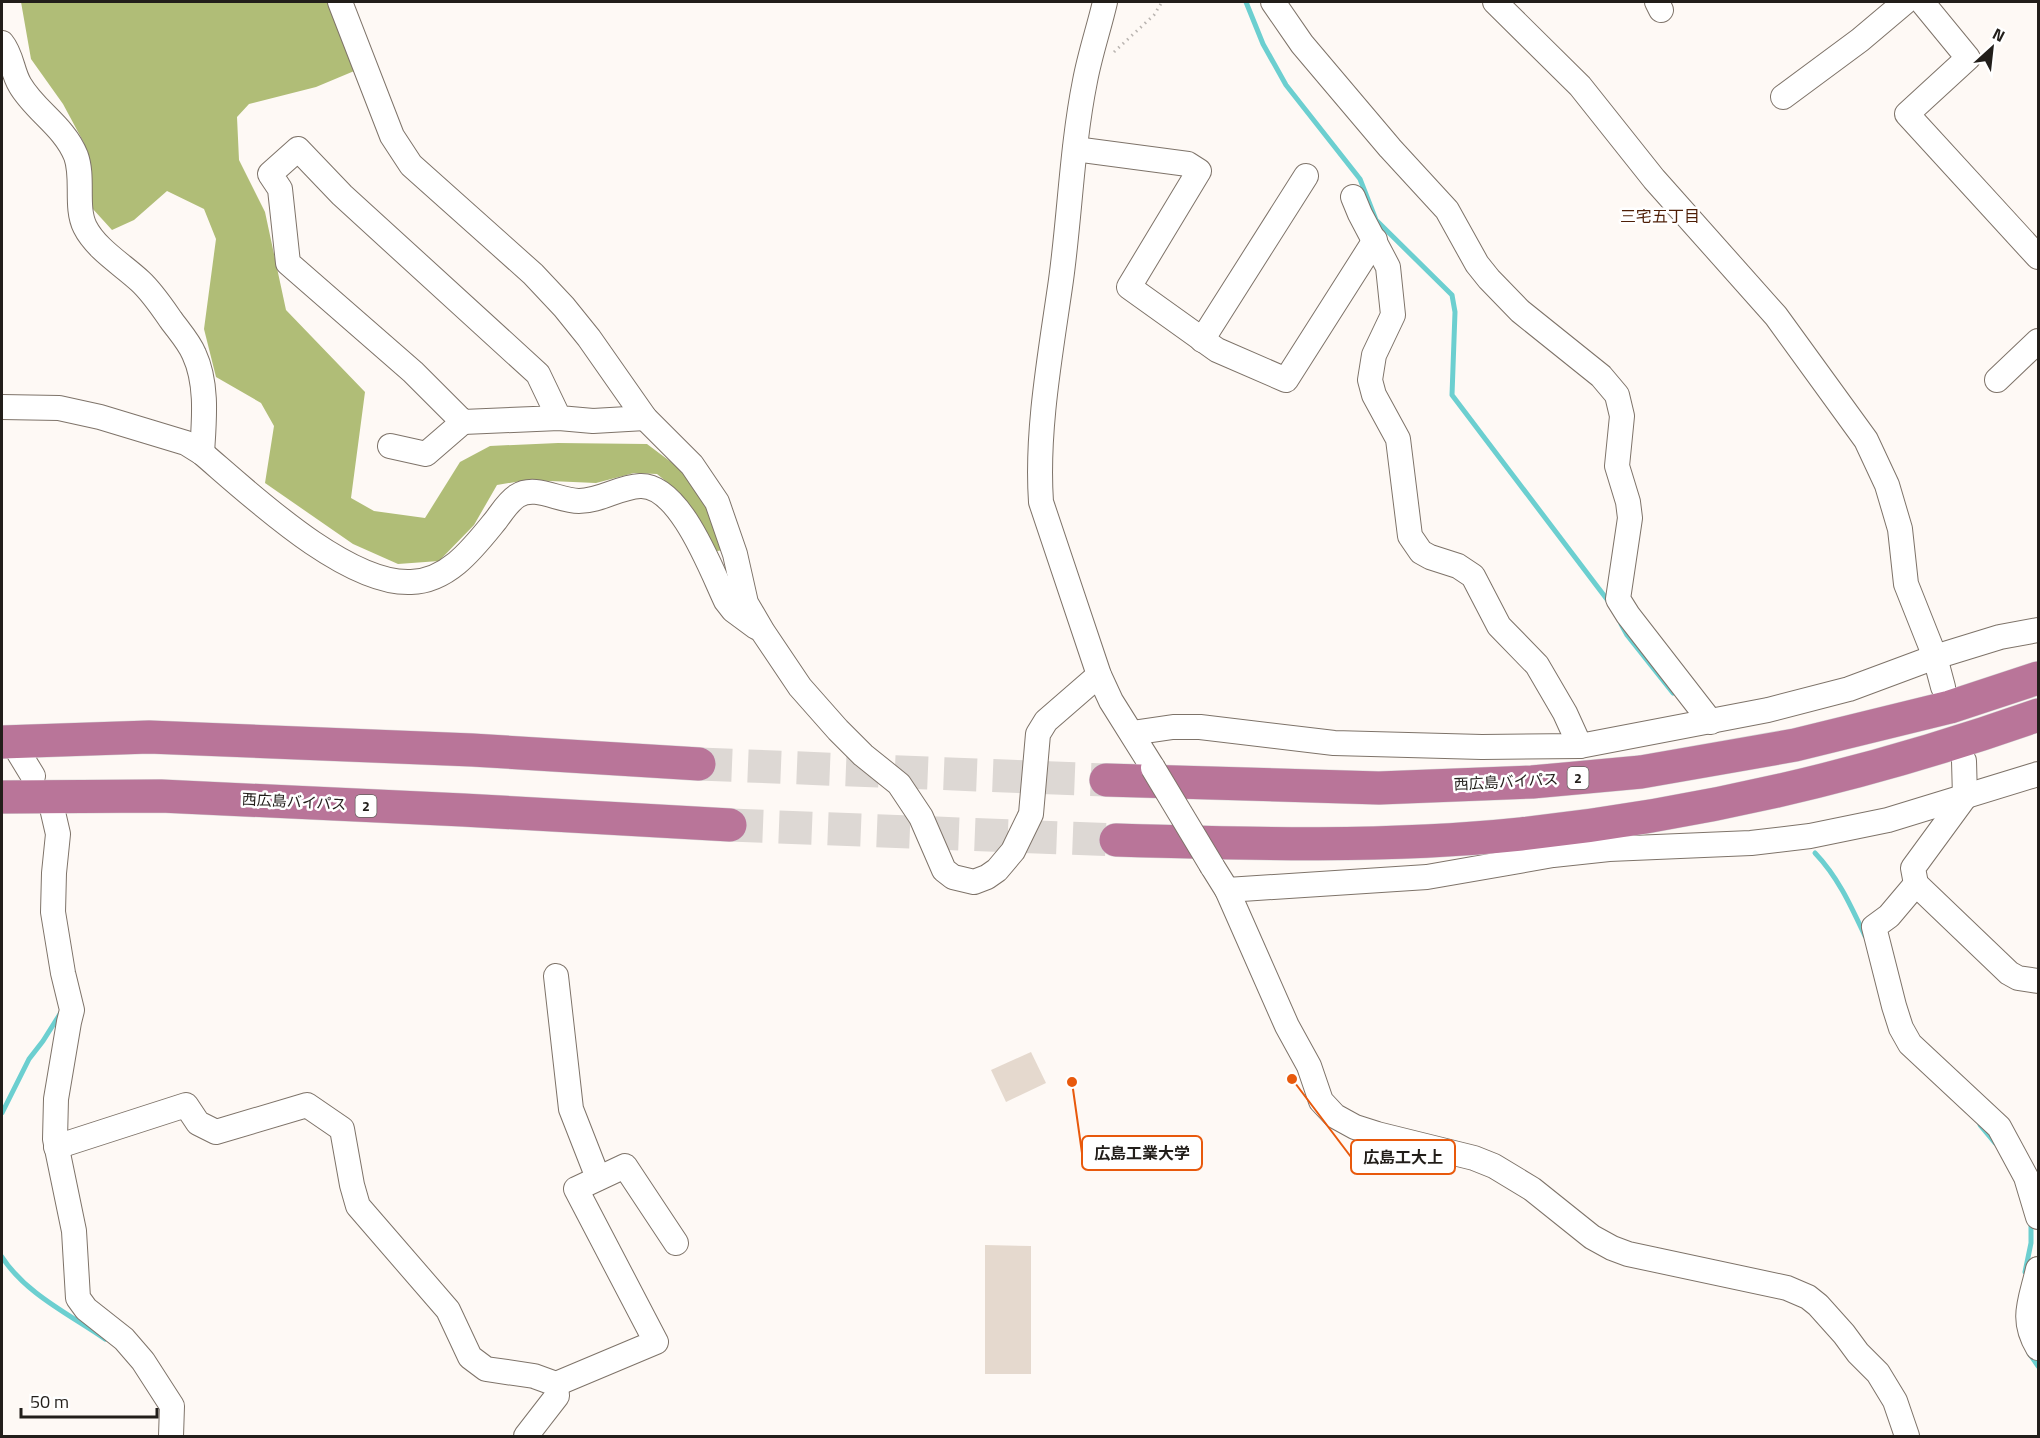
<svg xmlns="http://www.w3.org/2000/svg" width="2040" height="1438" viewBox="0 0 2040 1438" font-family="'Titillium Web','Noto Sans JP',sans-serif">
<rect width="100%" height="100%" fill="#fef9f5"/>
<path fill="#b0bd77" d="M21,2H331L359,69L316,87L249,104L237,117L239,160L265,212L286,310L365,392L351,498L374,511L425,518L460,462L490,446L558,443L647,444L679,468L720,527L725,550L717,551L679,492L657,474L634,473L596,483L527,480L497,485L474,525L439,561L398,564L353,544L265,483L274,426L261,403L216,377L204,329L216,239L204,209L167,191L134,220L112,230L92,208L84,143L63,104L31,59Z"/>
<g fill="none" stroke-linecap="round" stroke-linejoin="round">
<g stroke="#6ccfd0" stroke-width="5">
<path d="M1246,2L1263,44L1286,85L1360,179L1376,220L1452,295L1455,312L1452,395L1609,602"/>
<path d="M1621,624L1627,635L1673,693"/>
<path d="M1815,853C1838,877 1851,906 1865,936"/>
<path d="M2,1113L29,1059L43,1041L60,1014"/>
<path d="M1980,1125L1995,1143"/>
<path d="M2,1257C26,1294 69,1314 105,1339"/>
<path d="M2025,1272L2031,1243V1222"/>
<path d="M2029,1353L2038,1366"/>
</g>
</g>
<g fill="#e5d9ce">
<path d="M1031,1052L1046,1083L1006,1102L991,1070Z"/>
<path d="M985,1245L1031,1246V1374H985Z"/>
</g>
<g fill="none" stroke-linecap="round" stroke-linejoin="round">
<g stroke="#ddd8d4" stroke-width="33" stroke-dasharray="33 16" stroke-linecap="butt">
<path d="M699,764L1106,780"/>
<path d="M730,825L1116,840"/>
</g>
<defs>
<g id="minor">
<path d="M340,2L392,136L411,165L533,274L564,307L589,338L645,418L692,465L717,502L735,554L746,603L763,632L800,687L838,730L863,755L899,784L921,817L944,870L953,877L974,882L987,877L997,870L1013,851L1031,814L1038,734L1046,721L1099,675"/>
<path d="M1105,2C1099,28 1090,54 1085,81C1072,146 1070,214 1061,280C1051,351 1036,430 1041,502L1099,675L1111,701L1153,768"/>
<path d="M1273,2L1302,44L1390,148L1447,210L1477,264L1489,279L1520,311L1601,376L1617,395L1622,416L1617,466L1628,502L1630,518L1618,599L1628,615L1711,722"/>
<path d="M1495,2L1580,86L1654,179L1776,316L1866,440L1887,485L1900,529L1906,584L1935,657L1943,687"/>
<path d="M1657,2L1661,10"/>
<path d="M1922,2L1968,58L1907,114L2038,257"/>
<path d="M2,43C12,55 12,72 20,85C35,111 64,126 76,156C84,178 75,207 85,227C96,249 123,265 140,281C152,292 162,307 171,320C179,331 189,342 194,354C208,384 204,421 202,453"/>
<path d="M1783,97L1860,40L1905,2"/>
<path d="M1075,149L1188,164L1199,171L1129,287L1217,350L1286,380L1375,240"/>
<path d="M1353,197L1360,214L1388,267L1393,315L1374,355L1370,380L1374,395L1398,439L1410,536L1421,552L1430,557L1458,566L1473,576L1499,626L1537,665L1565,713L1580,746"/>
<path d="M1202,340L1306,176"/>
<path d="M1997,380L2038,341"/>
<path d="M2,407L59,408L100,417L186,443L202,453C250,494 346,585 411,582C449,581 474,547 496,520C502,512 508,502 517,496C535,484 559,501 579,501C600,501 619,487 640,486C680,484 712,572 726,601L733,610L756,627"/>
<path d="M559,418L538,374L342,195L298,149L270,174L280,189L288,263L413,372L463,422L559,418L593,421L645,418"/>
<path d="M390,446L426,454L463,422"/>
<path d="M1132,733L1173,727H1200L1334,743L1482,747L1580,746L1768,710L1849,689L1935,657L2000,637L2038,630"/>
<path d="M19,753L33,776"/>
<path d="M1964,761L1965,797L1913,868L1916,884L2009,973L2018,978L2038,981"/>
<path d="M52,808L58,834L54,873L53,912L63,973L72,1010L69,1022L56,1099L55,1139L74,1231L78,1298L86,1309L124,1339L143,1361L172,1406L171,1436"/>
<path d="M1212,866L1227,890L1287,1026L1309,1066L1321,1101L1335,1116L1355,1127L1377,1134L1474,1158L1494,1166L1532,1189L1592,1237L1612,1248L1628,1254L1787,1288L1808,1297L1818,1305L1844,1334L1858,1353L1878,1373L1895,1401L1907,1436"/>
<path d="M1916,884L1889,916L1874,927L1894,1006L1901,1028L1910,1044L1999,1127L2026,1177L2038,1217"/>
<path d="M1227,890L1427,877L1553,855L1609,849L1751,843L1810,836L1888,820L2038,774"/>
<path d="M556,976L571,1109L598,1178"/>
<path d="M56,1147L186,1105L198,1123L216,1132L307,1105L342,1129L352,1185L358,1206L448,1310L470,1357L486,1369L534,1376L556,1384L557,1396L526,1436"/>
<path d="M2038,1269C2031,1301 2020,1318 2038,1348"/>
<path d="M556,1384L656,1342L576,1189L625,1166L676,1243"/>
</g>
<g id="highway">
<path d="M2,742L149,737L472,750L699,764"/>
<path d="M1106,780L1379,788L1532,782L1641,772L1795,745L1950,707L2038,678"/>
<path d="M2,797L161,796L463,810L730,825"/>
<path d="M1116,840C1251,844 1387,848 1521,834C1698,815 1871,774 2038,715"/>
</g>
</defs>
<use href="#minor" stroke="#7e7369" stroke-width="26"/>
<use href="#highway" stroke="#d7d6d6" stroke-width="34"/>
<path stroke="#bab5b1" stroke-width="3" stroke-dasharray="1.5 4.5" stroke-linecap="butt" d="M1114,52L1154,15L1162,2"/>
<use href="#minor" stroke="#fff" stroke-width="24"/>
<use href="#highway" stroke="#b97599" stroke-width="33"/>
<defs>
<path id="minor-bridge" d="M1153,768L1212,866"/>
</defs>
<use href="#minor-bridge" stroke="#7e7369" stroke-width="26" stroke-linecap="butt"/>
<use href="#minor-bridge" stroke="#fff" stroke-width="24"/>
</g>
<g text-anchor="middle" stroke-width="5" stroke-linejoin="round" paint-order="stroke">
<g fill="#fff" stroke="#64625f" stroke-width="1.5">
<rect x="1567.5" y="767" width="21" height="22" rx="4.5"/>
<rect x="355.5" y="795" width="21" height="22" rx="4.5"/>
</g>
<g font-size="14" font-weight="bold" fill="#221e1a">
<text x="1578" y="783">2</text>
<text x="366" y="811">2</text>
</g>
<g font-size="15" fill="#221e1a" stroke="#fff">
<text transform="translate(1506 782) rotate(-3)" y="5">西広島バイパス</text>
<text transform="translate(294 802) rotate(3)" y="5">西広島バイパス</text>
</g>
<g font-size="16" fill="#4e1e06" stroke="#fff">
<text x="1660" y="222">三宅五丁目</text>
</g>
</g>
<path fill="none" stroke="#e8590c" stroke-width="2" d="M1072 1082L1082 1153M1292 1079L1351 1157"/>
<g fill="#e8590c" stroke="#fff" stroke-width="2">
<circle cx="1072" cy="1082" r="6"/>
<circle cx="1292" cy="1079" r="6"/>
</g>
<g fill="#fff" stroke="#e8590c" stroke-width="2">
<rect x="1082" y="1136" width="120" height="34" rx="6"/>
<rect x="1351" y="1140" width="104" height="34" rx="6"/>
</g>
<g font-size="16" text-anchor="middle" font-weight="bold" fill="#221e1a">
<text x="1142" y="1159">広島工業大学</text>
<text x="1403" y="1163">広島工大上</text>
</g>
<rect width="2040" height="1438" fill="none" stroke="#221e1a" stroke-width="6"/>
<g transform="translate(1992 48) rotate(27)" stroke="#ffffff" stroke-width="4.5" paint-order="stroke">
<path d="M0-4.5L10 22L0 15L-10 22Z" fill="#221e1a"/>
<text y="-9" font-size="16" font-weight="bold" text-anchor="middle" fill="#221e1a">N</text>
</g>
<path d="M21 1408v9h136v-9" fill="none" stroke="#221e1a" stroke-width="3"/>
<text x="30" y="1408" font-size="18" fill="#221e1a" stroke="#ffffff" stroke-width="4.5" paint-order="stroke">50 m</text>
</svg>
